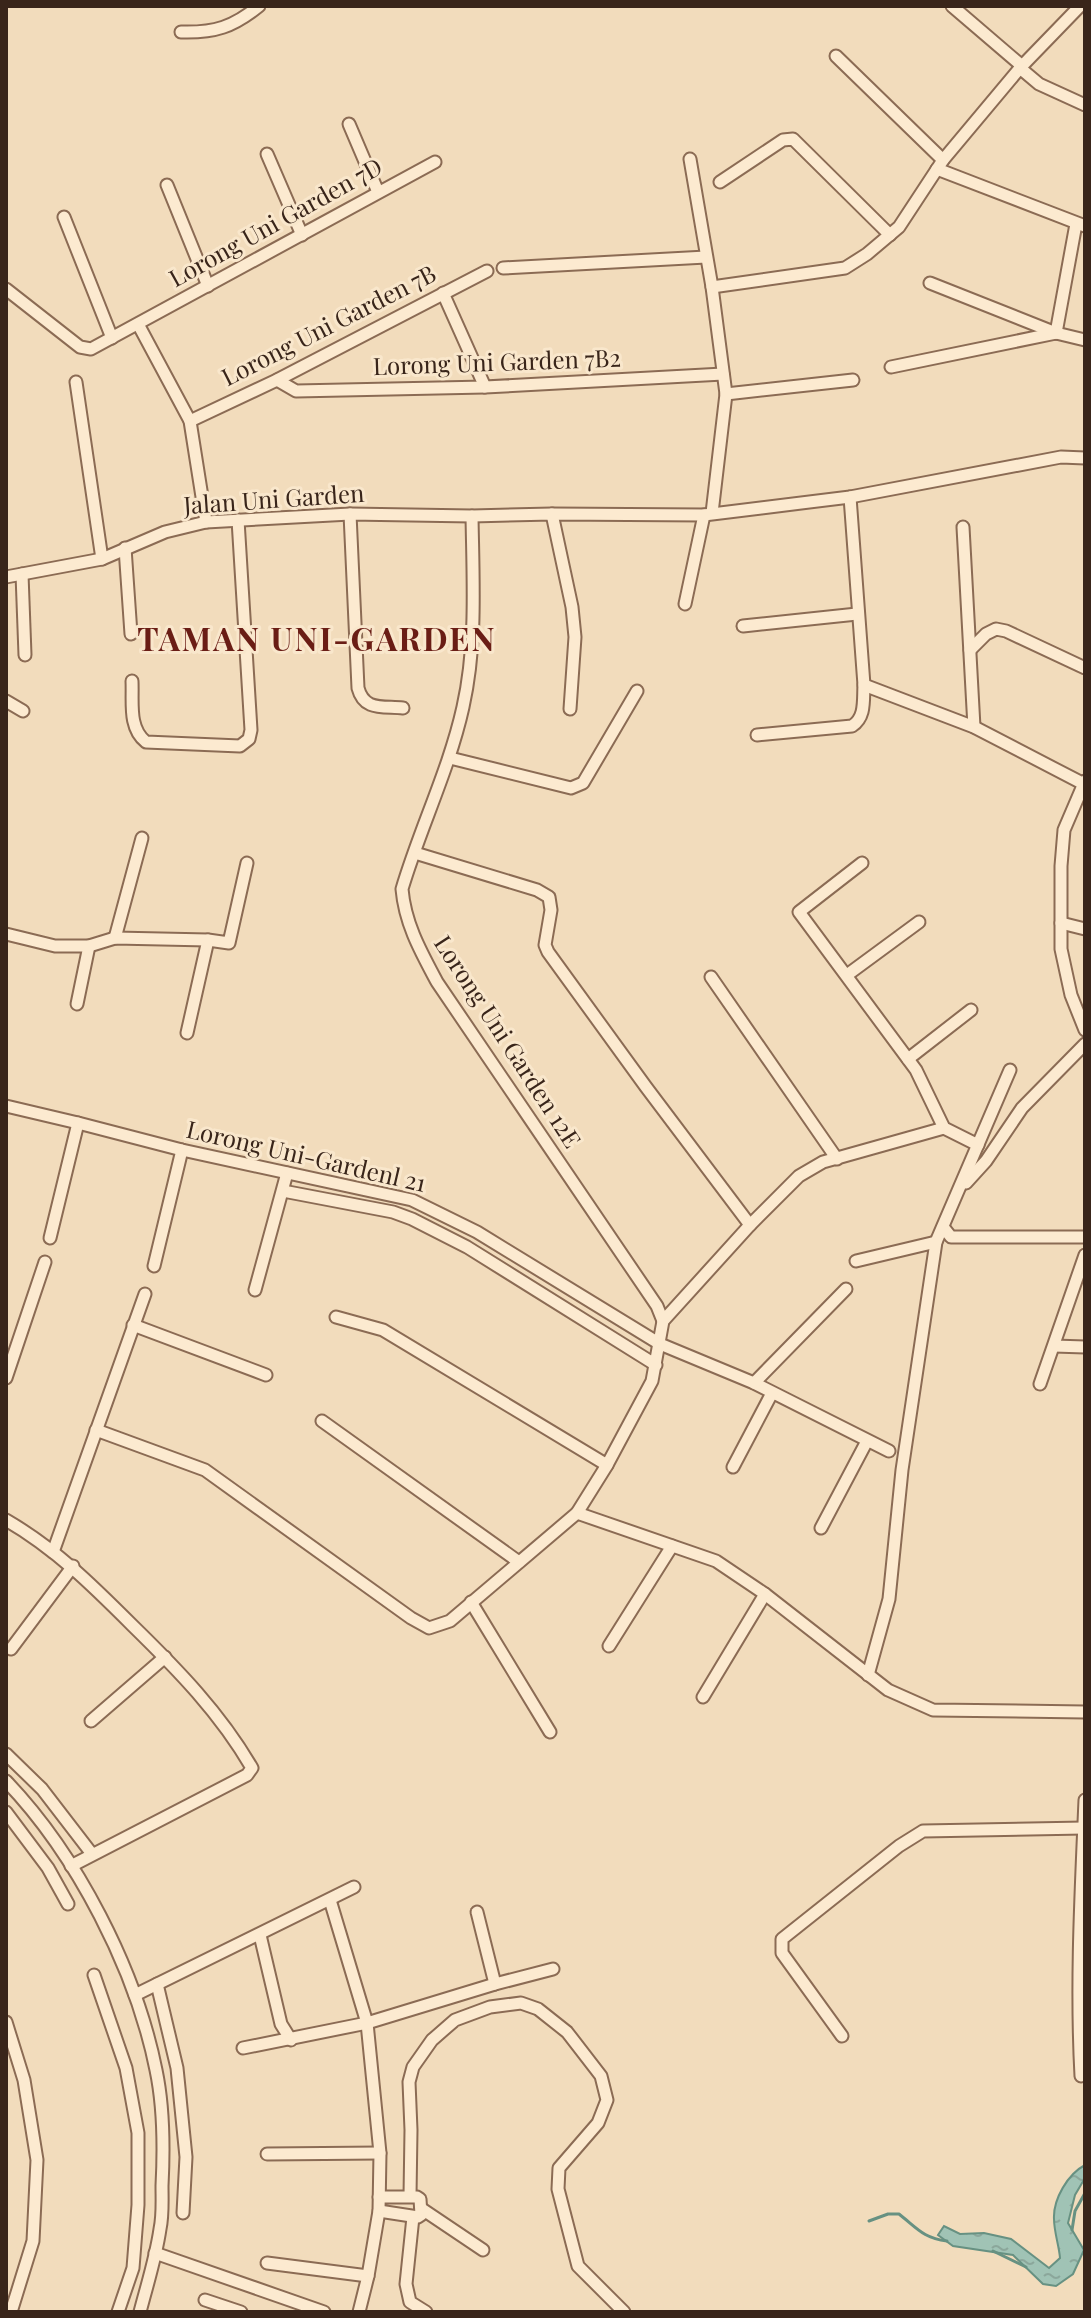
<svg xmlns="http://www.w3.org/2000/svg" width="1091" height="2318" viewBox="0 0 1091 2318" font-family="'Playfair Display',serif">
<defs>
<pattern id="water-ripples" width="26" height="14" patternUnits="userSpaceOnUse" patternTransform="scale(2)"><rect width="26" height="14" fill="#a0c3b5"/><path d="M2 4q2-2 4 0t4 0M15 11q2-2 4 0t4 0" fill="none" stroke="#8ba79b"/></pattern>
</defs>
<rect width="100%" height="100%" fill="#f2dcbc"/>
<path fill="url(#water-ripples)" stroke="#679182" stroke-width="2" d="M1085,2165V2178L1075,2195L1068,2223L1084,2250L1073,2274L1056,2286L1043,2284L1013,2255L953,2246L938,2235L944,2226L960,2234L984,2233L1011,2239L1049,2268L1060,2258C1059,2245 1054,2232 1054,2219C1053,2199 1068,2174 1085,2165Z"/>
<g fill="none" stroke-linecap="round" stroke-linejoin="round">
<g stroke="#679182" stroke-width="3">
<path d="M869,2221L888,2214H899C917,2228 923,2238 947,2241"/>
<path d="M1072,2230L1075,2211L1085,2193"/>
<path d="M993,2251L1026,2267"/>
</g>
<defs>
<g id="street">
<path d="M952,6L1022,66"/>
<path d="M181,32C215,33 233,27 259,6"/>
<path d="M836,56L943,160"/>
<path d="M1020,68L1039,84L1085,105"/>
<path d="M349,124L378,192"/>
<path d="M267,154L302,235"/>
<path d="M690,159L712,287L726,394L712,513"/>
<path d="M937,169L1085,226"/>
<path d="M720,182L783,140L793,139L890,235"/>
<path d="M167,185L208,286"/>
<path d="M64,217L112,338"/>
<path d="M503,268L706,257"/>
<path d="M930,283L1056,333L1085,340"/>
<path d="M712,287L845,268L867,254L899,227L943,160L1020,68L1080,6"/>
<path d="M6,289L80,347L91,349L435,162"/>
<path d="M443,293L485,387"/>
<path d="M138,324L190,421L206,522"/>
<path d="M1056,333L1076,224"/>
<path d="M891,367L1056,333"/>
<path d="M277,380L296,391L485,387L723,374"/>
<path d="M76,382L102,559"/>
<path d="M726,394L853,380"/>
<path d="M190,421L277,380L487,271"/>
<path d="M350,514L358,688C364,711 382,706 403,708"/>
<path d="M552,514L572,607L575,637L570,709"/>
<path d="M472,516C473,580 477,645 463,707C449,770 420,828 402,889C405,924 421,952 437,982L657,1306L663,1321"/>
<path d="M963,527L974,727"/>
<path d="M125,548L131,634"/>
<path d="M22,574L25,655"/>
<path d="M6,577L102,559L165,532L206,522L350,514L472,516L552,514L704,515L850,497L1061,457L1085,458"/>
<path d="M685,604L704,515"/>
<path d="M743,626L857,614"/>
<path d="M970,650L986,634L996,629L1006,631L1085,668"/>
<path d="M132,681C133,702 128,728 146,742L240,746L249,739L251,730L238,520"/>
<path d="M864,685L974,727L1084,784"/>
<path d="M6,701L23,711"/>
<path d="M757,735L852,726C866,717 863,700 864,685L850,497"/>
<path d="M450,758L571,788L583,783L637,691"/>
<path d="M1085,781L1064,830L1061,866V949L1071,995L1085,1030"/>
<path d="M415,853L537,890L549,897L551,910L545,945L548,952L646,1087L750,1225"/>
<path d="M862,863L799,912L916,1070L944,1128L978,1145"/>
<path d="M1061,923L1085,929"/>
<path d="M6,934L55,946H89L115,938L208,940L229,943L247,863"/>
<path d="M115,938L142,838"/>
<path d="M847,975L919,922"/>
<path d="M711,977L837,1159"/>
<path d="M77,1004L89,946"/>
<path d="M187,1033L208,940"/>
<path d="M908,1059L971,1010"/>
<path d="M6,1106L78,1123L182,1150L412,1200L477,1232L660,1344L754,1383L889,1451"/>
<path d="M966,1183L986,1161L1022,1108L1085,1044"/>
<path d="M283,1191L393,1212L412,1219L467,1247L656,1365"/>
<path d="M943,1227L951,1237H1085"/>
<path d="M50,1238L78,1123"/>
<path d="M856,1261L936,1242"/>
<path d="M154,1266L182,1150"/>
<path d="M255,1290L287,1173"/>
<path d="M336,1317L383,1330L607,1465"/>
<path d="M133,1325L266,1375"/>
<path d="M1054,1346L1085,1347"/>
<path d="M6,1378L45,1262"/>
<path d="M754,1383L846,1289"/>
<path d="M1040,1384L1085,1255"/>
<path d="M322,1421L519,1562"/>
<path d="M96,1430L205,1470L411,1618L429,1628L450,1621L577,1513L607,1465L652,1381L663,1321L750,1225L799,1176L823,1162L944,1128"/>
<path d="M733,1467L772,1393"/>
<path d="M577,1513L716,1561L765,1594L888,1690L933,1710L1085,1712"/>
<path d="M6,1520C56,1549 93,1586 133,1626C178,1670 220,1713 252,1768L247,1775L71,1866"/>
<path d="M821,1528L867,1441"/>
<path d="M53,1552L145,1294"/>
<path d="M471,1602L550,1732"/>
<path d="M609,1646L672,1546"/>
<path d="M11,1649L73,1566"/>
<path d="M868,1675L889,1599L902,1470L936,1242L1010,1070"/>
<path d="M703,1697L765,1594"/>
<path d="M91,1721L165,1657"/>
<path d="M6,1754L42,1789L92,1854"/>
<path d="M6,1781C77,1855 136,1970 156,2070C164,2108 164,2148 162,2186C162,2200 163,2215 160,2229C156,2257 147,2285 140,2312"/>
<path d="M6,1812L48,1868L68,1904"/>
<path d="M330,1900L367,2023L380,2153L379,2211L368,2276L359,2312"/>
<path d="M477,1912L495,1984"/>
<path d="M260,1935L281,2024L291,2040"/>
<path d="M94,1975L126,2068L138,2133V2205L133,2268L118,2312"/>
<path d="M157,1984L177,2068L186,2157L183,2213"/>
<path d="M135,1995L354,1887"/>
<path d="M6,2022L24,2080L37,2160L33,2241L11,2312"/>
<path d="M842,2036L782,1953V1939L899,1846L923,1831L1084,1828"/>
<path d="M243,2048L367,2023L495,1984L553,1969"/>
<path d="M1081,2076C1076,1984 1081,1893 1085,1800"/>
<path d="M267,2154L380,2153"/>
<path d="M410,2196L411,2130L409,2082L413,2067L432,2040L455,2020L490,2007L521,2003L538,2009L567,2032L601,2076L607,2100L598,2123L559,2168L558,2189L578,2266L624,2312"/>
<path d="M422,2209L483,2250"/>
<path d="M379,2211L418,2217L421,2215L420,2199L417,2197H379"/>
<path d="M413,2217L406,2284L410,2302L426,2312"/>
<path d="M155,2253L324,2312"/>
<path d="M267,2263L368,2276"/>
<path d="M205,2300L241,2312"/>
</g>
</defs>
<use href="#street" stroke="#8b6b54" stroke-width="15"/>
<use href="#street" stroke="#fcead0" stroke-width="11"/>
</g>
<g text-anchor="middle" stroke-width="6" stroke-linejoin="round" paint-order="stroke">
<g font-size="24" fill="#39251a" stroke="#f9e7cc">
<text transform="translate(276 223) rotate(-29)" y="8">Lorong Uni Garden 7D</text>
<text transform="translate(329 326) rotate(-27)" y="8">Lorong Uni Garden 7B</text>
<text transform="translate(497 363) rotate(-2)" y="8">Lorong Uni Garden 7B2</text>
<text transform="translate(274 500) rotate(-4)" y="8">Jalan Uni Garden</text>
<text transform="translate(507 1042) rotate(57)" y="8">Lorong Uni Garden 12E</text>
<text transform="translate(306 1157) rotate(13)" y="8">Lorong Uni-Gardenl 21</text>
</g>
<g font-size="32" font-weight="bold" letter-spacing="2" fill="#6a1d15" stroke="#f9e7cc">
<text x="317" y="651">TAMAN UNI-GARDEN</text>
</g>
</g>
<rect width="1091" height="2318" fill="none" stroke="#39251a" stroke-width="16"/>
</svg>
